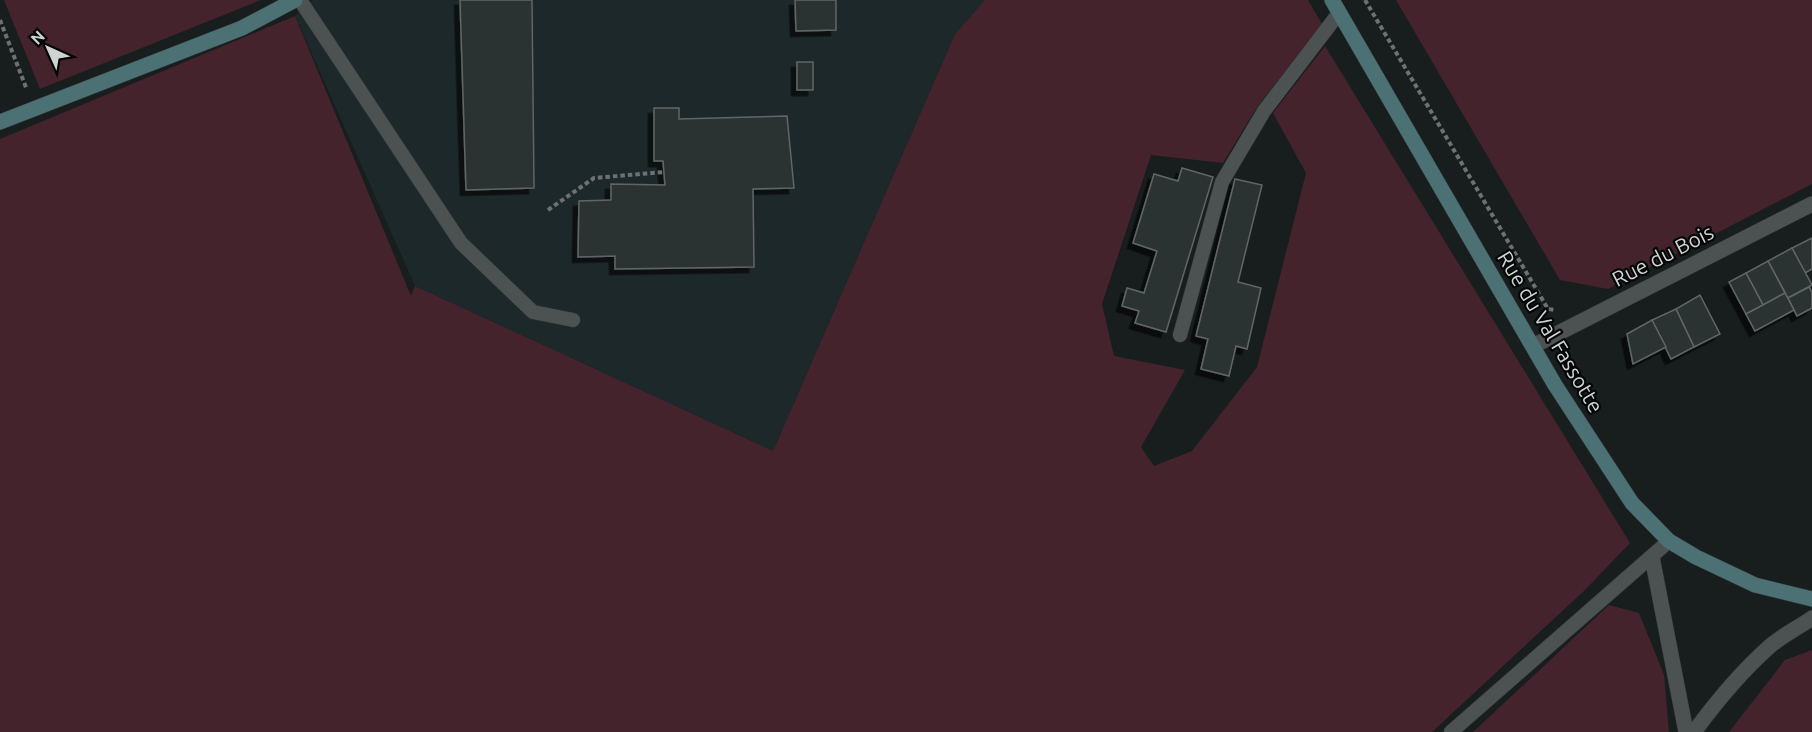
<svg xmlns="http://www.w3.org/2000/svg" width="1812" height="732" viewBox="0 0 1812 732" font-family="Ubuntu,sans-serif">
<defs>
<filter id="shadow"><feDropShadow dx="-5.5" dy="5.5" stdDeviation="0" flood-color="#0009"/></filter>
</defs>
<rect width="100%" height="100%" fill="#181d1e"/>
<path fill="#1d282a" d="M313,0H985L955,34L773,451L415,286L295,16Z"/>
<g fill="#45232d">
<path d="M4,0H261L40,89Z"/>
<path d="M985,0H1308L1322,24L1257,107L1223,163L1151,155L1102,304L1114,356L1185,370L1141,447L1154,466L1192,451L1257,367L1306,173L1273,113L1325,46L1630,543L1585,590L1432,732H0V139L295,16L411,296L415,286L773,451L955,34Z"/>
<path d="M1396,0H1812V184L1608,289L1560,280Z"/>
<path d="M1609,605L1639,613L1664,675L1669,732H1473Z"/>
<path d="M1812,650V732H1729L1785,660Z"/>
</g>
<g fill="#2c3132" stroke="#606666" stroke-width="1.5" filter="url(#shadow)">
<path d="M460,0H532L534,188L466,190Z"/>
<path d="M795,0H836V30L796,31Z"/>
<rect x="797" y="62" width="16" height="28"/>
<path d="M654,108H679V119L787,116L794,188L753,189L754,267L615,269V256L578,257L579,201L611,200V184L665,185L663,161H654Z"/>
<path d="M1182,168L1213,177L1166,332L1135,323L1139,311L1122,306L1127,288L1144,293L1157,251L1133,243L1154,174L1178,181Z"/>
<path d="M1235,179L1262,185L1238,282L1261,288L1247,349L1236,346L1229,376L1201,369L1208,339L1196,336Z"/>
<path d="M1812,238V269L1805,273L1792,248Z"/>
<path d="M1792,248L1812,285L1788,298L1768,261Z"/>
<path d="M1768,261L1785,293L1763,305L1746,273Z"/>
<path d="M1746,273L1763,305L1746,314L1729,282Z"/>
<path d="M1809,287L1812,292V308L1797,316L1788,298Z"/>
<path d="M1785,293L1794,310L1755,331L1746,314Z"/>
<path d="M1700,295L1720,334L1694,347L1676,309Z"/>
<path d="M1676,309L1694,347L1671,359L1652,320Z"/>
<path d="M1652,320L1666,347L1633,364L1627,334Z"/>
</g>
<g fill="none" stroke-linecap="round" stroke-linejoin="round">
<defs>
<g id="lane">
<path d="M300,0L461,243L533,312L573,320"/>
<path d="M1180,335L1222,182L1264,111L1339,13"/>
<path d="M1451,732L1669,541"/>
</g>
<g id="street">
<path d="M1533,346L1812,204"/>
<path d="M1652,557L1686,732"/>
<path d="M1694,732C1716,702 1741,672 1769,647C1781,636 1798,628 1812,618"/>
</g>
<g id="secondary">
<path d="M1332,0L1555,385L1632,503L1669,541L1696,557L1755,585L1812,599"/>
<path d="M0,122L242,28L295,0"/>
</g>
</defs>
<use href="#lane" stroke="#353839" stroke-width="15"/>
<use href="#street" stroke="#353839" stroke-width="16"/>
<use href="#secondary" stroke="#353839" stroke-width="16"/>
<g stroke="#6d7172" stroke-width="4" stroke-dasharray="4.5 3" stroke-linecap="butt">
<path d="M1365,0L1548,309L1555,310"/>
<path d="M0,20L27,90"/>
<path d="M548,210L594,178L664,172"/>
</g>
<use href="#lane" stroke="#4c5252" stroke-width="14"/>
<use href="#street" stroke="#4c5252" stroke-width="15"/>
<use href="#secondary" stroke="#4c7175" stroke-width="15"/>
</g>
<g text-anchor="middle" stroke-width="4.5" stroke-linejoin="round" paint-order="stroke">
<g font-size="21" fill="#d0d3d4" stroke="#050707">
<text transform="translate(1663 256) rotate(-27)" y="7">Rue du Bois</text>
<text transform="translate(1550 332) rotate(59)" y="7">Rue du Val Fassotte</text>
</g>
</g>
<g transform="translate(48 48) rotate(315)" stroke="#050707" stroke-width="4.5" paint-order="stroke">
<path d="M0-4.5L10 22L0 15L-10 22Z" fill="#d0d3d4"/>
<text y="-9" font-size="16" font-weight="bold" text-anchor="middle" fill="#d0d3d4">N</text>
</g>
</svg>
